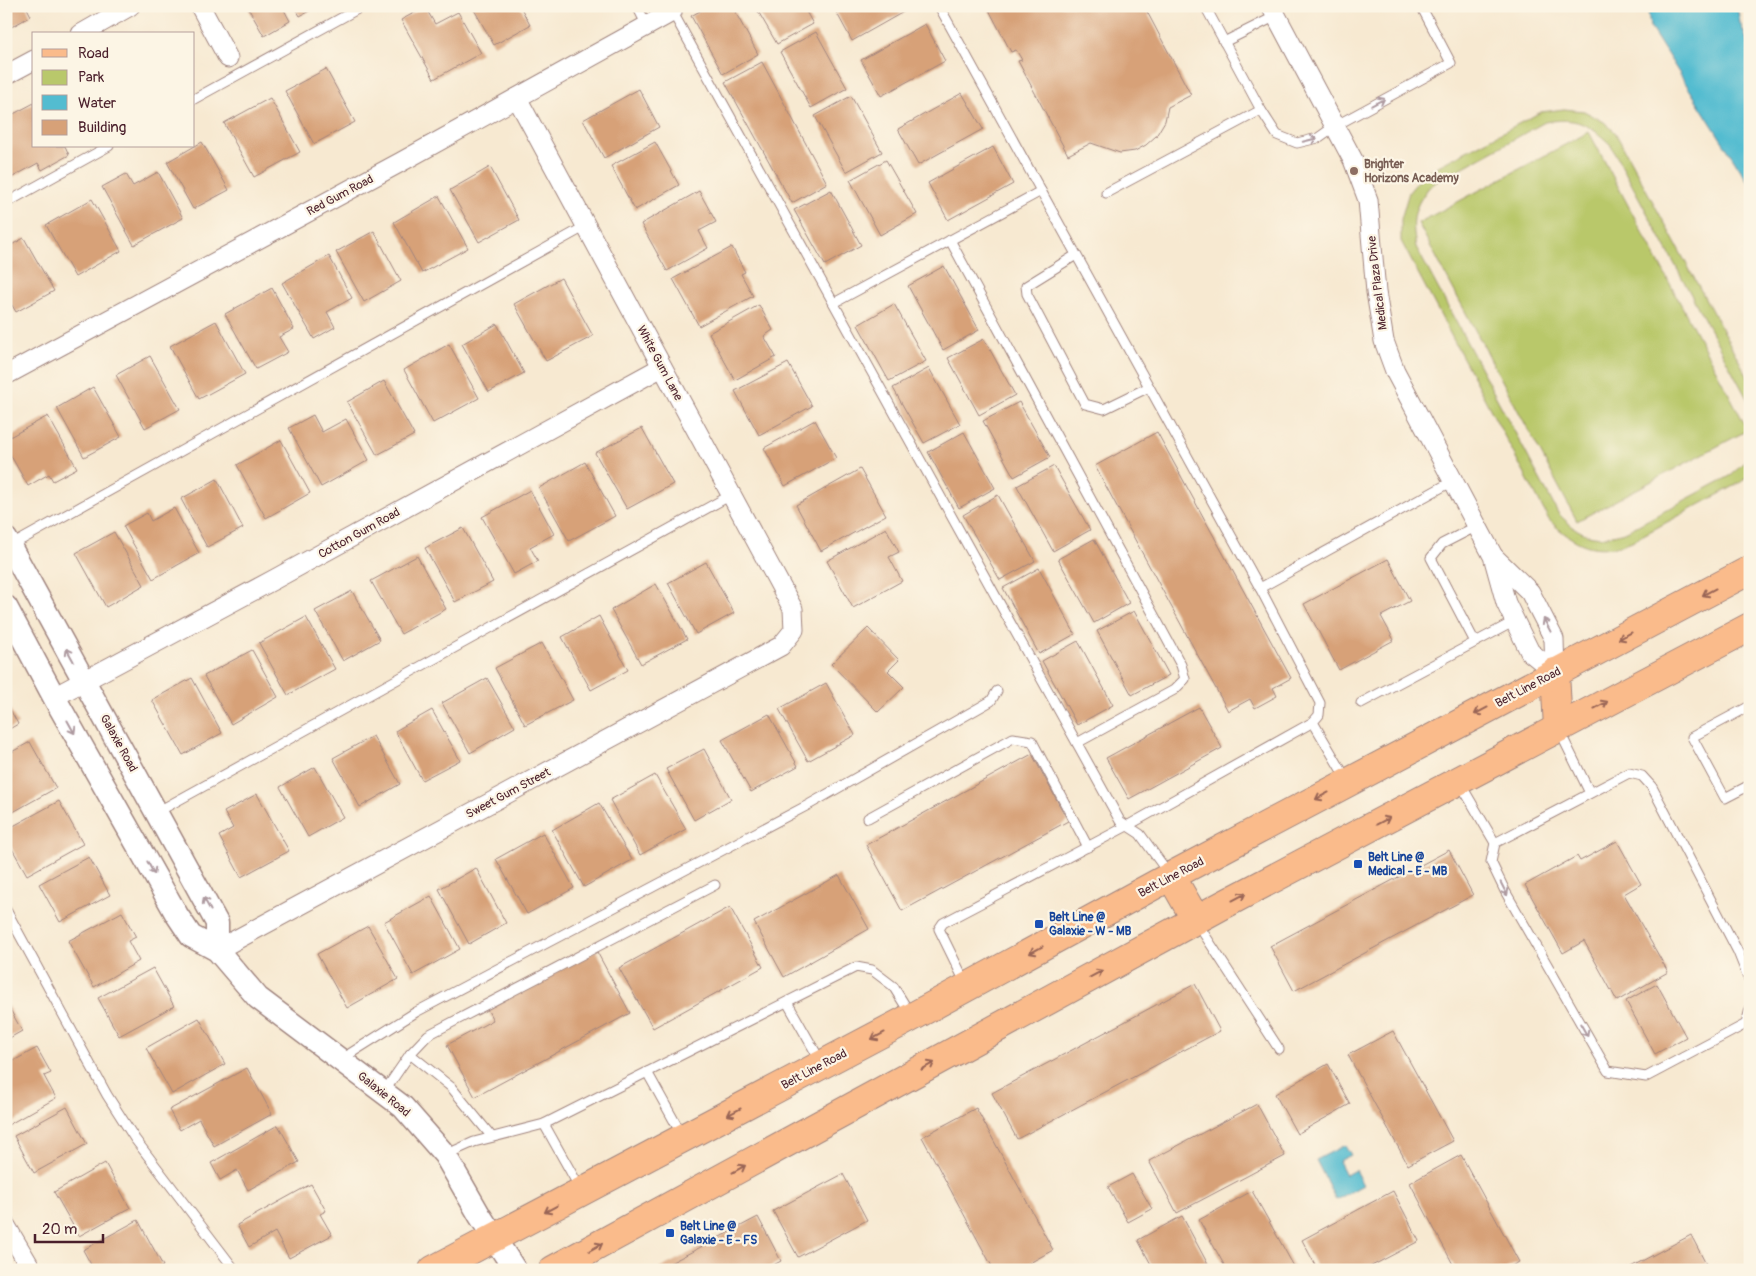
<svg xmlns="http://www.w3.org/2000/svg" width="1756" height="1276" viewBox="0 0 1756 1276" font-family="Pangolin,sans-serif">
<rect width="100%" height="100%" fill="#fcf5e5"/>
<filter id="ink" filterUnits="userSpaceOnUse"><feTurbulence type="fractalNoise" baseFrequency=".02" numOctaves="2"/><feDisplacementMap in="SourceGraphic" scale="10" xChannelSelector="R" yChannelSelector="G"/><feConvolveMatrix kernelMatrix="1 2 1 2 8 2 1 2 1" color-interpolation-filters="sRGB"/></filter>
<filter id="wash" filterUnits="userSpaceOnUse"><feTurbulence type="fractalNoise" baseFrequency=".0096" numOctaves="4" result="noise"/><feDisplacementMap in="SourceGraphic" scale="20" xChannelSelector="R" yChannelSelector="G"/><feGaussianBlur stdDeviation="1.12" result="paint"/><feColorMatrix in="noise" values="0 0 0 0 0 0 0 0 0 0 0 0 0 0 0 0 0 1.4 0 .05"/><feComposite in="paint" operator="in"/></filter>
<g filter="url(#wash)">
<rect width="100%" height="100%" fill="#f7e9d1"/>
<g fill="#b9c86b" stroke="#82744b">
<path d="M1564,109L1584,111L1604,122L1615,132L1750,381V404L1610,144C1587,123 1577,117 1545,122L1431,185C1413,207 1411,219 1416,247L1558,513C1581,537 1595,542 1627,531L1732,475L1750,455V474L1740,483L1632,541C1596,556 1575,545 1549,520L1401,241V219L1409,192L1425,173L1541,112Z"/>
<path d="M1589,132L1748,430L1577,521L1418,223Z"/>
</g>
<g fill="#53bcd0" stroke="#4e6e7e">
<path d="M1652,6H1737L1740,23L1750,47V185L1650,27L1648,10Z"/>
<path d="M1345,1145L1351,1155L1339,1161L1346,1175L1355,1170L1363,1185L1336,1200L1316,1160Z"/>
</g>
<g id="blocks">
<g fill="#d7a178">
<path d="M6,6H26L31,16L6,30Z"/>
<path d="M247,6H282L290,21L264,36Z"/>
<path d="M294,6H318L300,16Z"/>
<path d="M472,6H520L530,25L494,45Z"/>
<path d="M709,6H732L758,54L723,74L691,16Z"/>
<path d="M755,6H803L813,24L777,44Z"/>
<path d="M833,6H914L852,41Z"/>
<path d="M987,6H1144L1191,95L1168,107L1165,121L1156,136L1146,145L1135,151L1120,153L1091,143L1068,155L1018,61L1022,60L1016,50L1011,52Z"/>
<path d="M425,7L435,24L458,12L481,53L434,79L401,20Z"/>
<path d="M925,24L945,61L881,96L861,60Z"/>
<path d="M816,32L847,88L811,108L780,52Z"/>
<path d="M762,62L827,183L792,203L725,82Z"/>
<path d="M326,69L355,122L314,144L285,91Z"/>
<path d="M639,89L659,127L604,158L583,120Z"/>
<path d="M962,93L983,129L918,165L898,129Z"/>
<path d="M851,96L882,152L846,172L815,116Z"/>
<path d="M270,98L300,152L254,177L224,123Z"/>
<path d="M34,103V146H65L69,155L42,170L38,163L11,178L6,170V118Z"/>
<path d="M202,142L229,190L193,209L167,162Z"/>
<path d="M655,142L679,185L635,210L611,166Z"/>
<path d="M993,147L1013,184L948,220L928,183Z"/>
<path d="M886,160L917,214L880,235L850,180Z"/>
<path d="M490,167L519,220L479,242L450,190Z"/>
<path d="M158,172L183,218L134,245L102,187L126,174L133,186Z"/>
<path d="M831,190L861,245L825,265L794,210Z"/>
<path d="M699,191L716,222L699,231L708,248L667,271L641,224Z"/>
<path d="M439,196L468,248L422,273L394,222Z"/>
<path d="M92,199L121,251L75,277L46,225Z"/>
<path d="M374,231L401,281L364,302L336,252Z"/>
<path d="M24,238L54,291L16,312L6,295V248Z"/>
<path d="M732,247L745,272L741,274L753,296L699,326L673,279Z"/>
<path d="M329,256L352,298L327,312L335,327L314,339L282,283Z"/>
<path d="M944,266L979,330L943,350L908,286Z"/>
<path d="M561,278L593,336L546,361L514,304Z"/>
<path d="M272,288L294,329L279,337L288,352L256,369L225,314Z"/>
<path d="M894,304L926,361L889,381L858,325Z"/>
<path d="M759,305L773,330L764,336L776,357L735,380L709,333Z"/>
<path d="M216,321L245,374L199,399L170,346Z"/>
<path d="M497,324L524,373L489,392L462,344Z"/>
<path d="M984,339L1015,395L979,415L948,358Z"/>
<path d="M449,344L479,398L433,423L404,370Z"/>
<path d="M150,356L180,409L145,428L116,375Z"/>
<path d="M788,363L812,406L759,435L735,391Z"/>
<path d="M929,368L960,424L924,443L893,388Z"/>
<path d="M384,381L414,435L377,455L347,402Z"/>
<path d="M93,387L121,437L84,457L57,408Z"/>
<path d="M1019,402L1050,457L1014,477L983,421Z"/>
<path d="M313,415L322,432L346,419L369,460L321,487L289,428Z"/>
<path d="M48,416L77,468L53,481L49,474L28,486L6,447V439Z"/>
<path d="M815,420L836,458L785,486L764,448Z"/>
<path d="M642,428L673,484L627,509L595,453Z"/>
<path d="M964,432L995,488L959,508L928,452Z"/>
<path d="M1157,432L1291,678L1273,688L1277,696L1255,708L1250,699L1228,711L1095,466Z"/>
<path d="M281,440L310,493L266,518L237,465Z"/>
<path d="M585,462L615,516L569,541L539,488Z"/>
<path d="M1054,466L1090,530L1053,551L1017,486Z"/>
<path d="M860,469L886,515L821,551L796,505Z"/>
<path d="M217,479L243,528L207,547L181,499Z"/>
<path d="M530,490L554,534L530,547L538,561L514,574L482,517Z"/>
<path d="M998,495L1035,561L1000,580L963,515Z"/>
<path d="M174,508L199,553L153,579L123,526L147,513L151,521Z"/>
<path d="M463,528L493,582L455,602L425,548Z"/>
<path d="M886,528L899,552L889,557L902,581L853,608L827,561Z"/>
<path d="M114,532L144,585L106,607L76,553Z"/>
<path d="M1094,539L1129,603L1094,623L1058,559Z"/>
<path d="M417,556L446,609L401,634L371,581Z"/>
<path d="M1388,559L1410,601L1381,616L1394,640L1339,670L1304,604Z"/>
<path d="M706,562L734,613L696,634L668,583Z"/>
<path d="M1039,568L1075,634L1039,654L1003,588Z"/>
<path d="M656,584L687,639L641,664L611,610Z"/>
<path d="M352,591L380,640L343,661L315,611Z"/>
<path d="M1134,611L1169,675L1132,695L1097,631Z"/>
<path d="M599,616L628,670L591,690L562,637Z"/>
<path d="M306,617L335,669L288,695L259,643Z"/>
<path d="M868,628L899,660L888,671L904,687L878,712L831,664Z"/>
<path d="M1078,641L1113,705L1077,725L1042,661Z"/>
<path d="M542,643L573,700L525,725L495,668Z"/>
<path d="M252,650L278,697L231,724L204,676Z"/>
<path d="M192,678L222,733L183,755L152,700Z"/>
<path d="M487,678L515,727L470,753L442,703Z"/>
<path d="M826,683L855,735L808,761L779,709Z"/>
<path d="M6,702L18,724L6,731Z"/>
<path d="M1199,707L1222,748L1129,799L1106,758Z"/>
<path d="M432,710L460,760L422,780L395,731Z"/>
<path d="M769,714L798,766L751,792L722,740Z"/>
<path d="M373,736L400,784L360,807L333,758Z"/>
<path d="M30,742L56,788L6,816V755Z"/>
<path d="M704,749L731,799L694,820L666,769Z"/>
<path d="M1032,754L1068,821L902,911L866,845Z"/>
<path d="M315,767L343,817L308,837L280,787Z"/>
<path d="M655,775L686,829L640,855L610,800Z"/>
<path d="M257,794L289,851L241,877L219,836L233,828L224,812Z"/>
<path d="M59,801L83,844L27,875L6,838V830Z"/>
<path d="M599,803L632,860L584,887L552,830Z"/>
<path d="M543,833L574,888L527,914L496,859Z"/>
<path d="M1617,841L1641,884L1624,894L1668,972L1617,1001L1584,941L1563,953L1525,885L1577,856L1580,861Z"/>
<path d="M1449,850L1473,895L1294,991L1270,946Z"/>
<path d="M89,857L110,895L60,922L39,884Z"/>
<path d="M476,868L506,923L469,944L439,889Z"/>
<path d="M839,875L869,929L784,977L754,922Z"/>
<path d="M431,896L460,949L413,975L384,922Z"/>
<path d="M730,907L763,967L653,1028L619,968Z"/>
<path d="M122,912L136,937L128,941L139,961L94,987L68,941Z"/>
<path d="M368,926L398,979L347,1008L317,954Z"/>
<path d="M596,950L630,1013L475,1097L447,1045L493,1020L487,1009Z"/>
<path d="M153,968L174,1006L119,1036L98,998Z"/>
<path d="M1195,984L1220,1031L1017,1139L992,1093Z"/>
<path d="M1657,984L1686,1037L1655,1054L1626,1001Z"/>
<path d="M6,1002L22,1031L6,1040Z"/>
<path d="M199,1018L225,1064L172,1094L146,1048Z"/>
<path d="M1393,1031L1453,1141L1408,1165L1348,1055Z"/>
<path d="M37,1048L51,1073L44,1076L56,1098L8,1125L6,1121V1065Z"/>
<path d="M1328,1064L1350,1104L1297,1134L1275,1094Z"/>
<path d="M247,1068L272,1114L214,1146L199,1119L180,1130L169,1110Z"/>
<path d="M1257,1104L1285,1156L1177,1213L1149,1161Z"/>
<path d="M67,1107L87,1144L34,1173L14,1136Z"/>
<path d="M976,1108L1053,1250L1017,1270H994L922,1137Z"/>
<path d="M278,1125L299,1162L248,1190L237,1170L220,1180L211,1163Z"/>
<path d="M1461,1155L1519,1262L1504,1270H1456L1410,1183Z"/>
<path d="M105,1163L130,1208L79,1236L54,1192Z"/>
<path d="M843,1174L867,1220L798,1257L773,1211Z"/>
<path d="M1132,1174L1152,1209L1128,1222L1108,1187Z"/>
<path d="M311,1184L326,1211L320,1214L332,1235L289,1258L275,1232L249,1247L237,1225Z"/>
<path d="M1252,1191L1296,1270H1227L1199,1220Z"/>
<path d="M1393,1191L1419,1241L1364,1270H1318L1302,1240Z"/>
<path d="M1182,1216L1211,1270H1154L1138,1240Z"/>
<path d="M758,1217L781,1261L764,1270H657Z"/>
<path d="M138,1220L163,1266L157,1270H94L83,1250Z"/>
<path d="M1691,1235L1709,1270H1625Z"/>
</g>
</g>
</g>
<g filter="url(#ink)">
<use href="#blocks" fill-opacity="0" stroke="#a0847e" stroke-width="1"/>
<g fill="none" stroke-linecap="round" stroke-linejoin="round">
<defs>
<g id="service">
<path d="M637,6L647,26"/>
<path d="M939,6L1260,588"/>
<path d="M1205,6L1261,110L1277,135L1297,143L1318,138L1335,126L1451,63L1421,6"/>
<path d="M672,11L1120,821L1140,834L1169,874"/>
<path d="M1224,42L1276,16"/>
<path d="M194,99L363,6"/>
<path d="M1106,193L1261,110"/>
<path d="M6,203L109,146"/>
<path d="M950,240L1181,665L1185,679L1174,690L1077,743"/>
<path d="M1076,255L1026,286L1027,294L1085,404L1104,409L1149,387"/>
<path d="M834,303L1041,191"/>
<path d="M10,546L586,226"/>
<path d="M1475,642L1431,558L1442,544L1477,526"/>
<path d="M1361,703L1515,621"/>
<path d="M1750,706L1692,737L1725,798L1750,785"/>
<path d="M1559,730L1590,793"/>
<path d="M1347,780L1313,722L1319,715L1320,703L1260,588L1453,481"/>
<path d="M1460,783L1495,843L1491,862L1505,891L1608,1071L1646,1077L1746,1024L1750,1009"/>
<path d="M157,812L731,495"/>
<path d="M868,818L1013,738L1032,741L1088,847"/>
<path d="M1495,843L1629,773L1642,776L1652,787L1738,952L1750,982"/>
<path d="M6,910L107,1095L135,1139L235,1270"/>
<path d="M1197,923L1279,1049"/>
<path d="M966,984L939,929L943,923L1127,826L1313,722"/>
<path d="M787,1002L821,1062"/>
<path d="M410,1054L451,1087L492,1137"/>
<path d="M344,1062L351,1053L416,1012L810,804L991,701L997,691"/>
<path d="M647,1072L682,1135"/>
<path d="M384,1092L410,1054L428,1035L715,885"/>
<path d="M544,1124L581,1190"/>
<path d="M445,1155L474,1142L544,1124L856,967L872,970L893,986L911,1015"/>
</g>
<g id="minor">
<path d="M200,6L228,58"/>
<path d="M1271,6L1353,160L1368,200L1376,292L1384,341L1395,371L1493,556L1506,603L1530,652L1555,672"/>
<path d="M81,34L130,6"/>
<path d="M6,75L34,60"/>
<path d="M6,375L401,162L672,12"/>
<path d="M1494,557L1530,592L1554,639L1555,672"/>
<path d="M54,697L275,579L662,367"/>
<path d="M217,950L781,646L794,630L793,609L517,98"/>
<path d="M6,1226L32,1270"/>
</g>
<g id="tertiary">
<path d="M6,539L217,923V950"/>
<path d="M6,607L54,697L177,915L191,936L217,950L258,998L403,1107L445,1155L480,1216L515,1270"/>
</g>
<g id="primary">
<path d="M1555,672L1558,728"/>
<path d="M1171,876L1196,920"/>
<path d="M433,1270L912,1017L1171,876L1750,570"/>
<path d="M553,1270L1223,905L1750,627"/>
</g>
</defs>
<use href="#service" stroke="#a0847e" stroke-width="11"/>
<use href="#minor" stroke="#a0847e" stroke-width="21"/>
<use href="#tertiary" stroke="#a0847e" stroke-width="25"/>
<use href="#primary" stroke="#a0847e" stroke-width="30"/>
<use href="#service" stroke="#fff" stroke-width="9"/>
<use href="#minor" stroke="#fff" stroke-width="19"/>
<use href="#tertiary" stroke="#fff" stroke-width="22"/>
<use href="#primary" stroke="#fabb8b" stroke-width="28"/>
</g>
<defs><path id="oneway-shaft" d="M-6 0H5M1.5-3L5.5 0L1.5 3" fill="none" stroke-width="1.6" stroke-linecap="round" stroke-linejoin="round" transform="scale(1.25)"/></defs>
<g stroke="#ae9aa0">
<use href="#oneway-shaft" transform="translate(1378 102) rotate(-28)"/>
<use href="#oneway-shaft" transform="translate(1310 140) rotate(-14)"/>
<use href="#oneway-shaft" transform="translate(1547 625) rotate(-118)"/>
<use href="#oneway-shaft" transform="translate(70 655) rotate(-119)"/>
<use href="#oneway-shaft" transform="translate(71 727) rotate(61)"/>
<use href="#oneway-shaft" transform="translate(151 868) rotate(61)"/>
<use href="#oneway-shaft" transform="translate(1504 889) rotate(63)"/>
<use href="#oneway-shaft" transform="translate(207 904) rotate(-119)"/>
<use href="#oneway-shaft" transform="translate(1584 1030) rotate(60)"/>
</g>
<g stroke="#996556">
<use href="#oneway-shaft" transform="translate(1709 592) rotate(152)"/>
<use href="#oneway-shaft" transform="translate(1625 636) rotate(152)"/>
<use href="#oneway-shaft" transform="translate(1601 705) rotate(-28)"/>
<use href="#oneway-shaft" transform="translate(1481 711) rotate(152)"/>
<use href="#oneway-shaft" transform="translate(1322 796) rotate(152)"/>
<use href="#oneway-shaft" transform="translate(1383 821) rotate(-28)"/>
<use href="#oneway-shaft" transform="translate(1239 897) rotate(-28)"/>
<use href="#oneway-shaft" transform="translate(1036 950) rotate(151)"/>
<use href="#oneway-shaft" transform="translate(1096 974) rotate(-28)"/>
<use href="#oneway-shaft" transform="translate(878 1036) rotate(152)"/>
<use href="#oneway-shaft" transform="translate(928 1066) rotate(-29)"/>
<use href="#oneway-shaft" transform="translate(734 1112) rotate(152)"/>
<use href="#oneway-shaft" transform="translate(739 1169) rotate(-29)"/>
<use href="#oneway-shaft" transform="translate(551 1209) rotate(152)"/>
<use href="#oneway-shaft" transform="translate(596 1247) rotate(-29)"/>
</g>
</g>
<circle fill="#8d6e63" stroke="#fcf5e5" stroke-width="2" cx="1354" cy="171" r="5"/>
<g fill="#1a4fb4" stroke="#fcf5e5" stroke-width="2">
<rect x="1353" y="859" width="10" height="10" rx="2.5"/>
<rect x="1034" y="919" width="10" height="10" rx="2.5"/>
<rect x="665" y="1228" width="10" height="10" rx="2.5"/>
</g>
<g text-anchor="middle" stroke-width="4.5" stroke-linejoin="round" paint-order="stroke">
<g font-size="12" font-weight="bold" fill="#785e54" stroke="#fcf5e5" text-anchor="start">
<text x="1364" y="168">Brighter<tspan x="1364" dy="14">Horizons Academy</tspan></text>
</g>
<g font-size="12" fill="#4a1f2b" stroke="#fcf5e5">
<text transform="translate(340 195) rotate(-28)" y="4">Red Gum Road</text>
<text transform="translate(1377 283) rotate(-97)" y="4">Medical Plaza Drive</text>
<text transform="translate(660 363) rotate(62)" y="4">White Gum Lane</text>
<text transform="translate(359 533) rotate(-29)" y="4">Cotton Gum Road</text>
<text transform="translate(1528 687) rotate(-28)" y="4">Belt Line Road</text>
<text transform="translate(119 743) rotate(61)" y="4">Galaxie Road</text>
<text transform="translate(508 793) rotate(-28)" y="4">Sweet Gum Street</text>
<text transform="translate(1171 877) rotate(-28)" y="4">Belt Line Road</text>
<text transform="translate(814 1069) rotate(-28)" y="4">Belt Line Road</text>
<text transform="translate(384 1094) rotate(39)" y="4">Galaxie Road</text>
</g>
<g font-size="12" font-weight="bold" fill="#164399" stroke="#fcf5e5" text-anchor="start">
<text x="1368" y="861">Belt Line @<tspan x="1368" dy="14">Medical - E - MB</tspan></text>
<text x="1049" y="921">Belt Line @<tspan x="1049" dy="14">Galaxie - W - MB</tspan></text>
<text x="680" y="1230">Belt Line @<tspan x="680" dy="14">Galaxie - E - FS</tspan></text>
</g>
</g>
<rect width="1756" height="1276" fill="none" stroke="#fcf5e5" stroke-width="25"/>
<rect x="32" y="32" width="162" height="115" fill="#fcf5e5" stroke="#b59f9b"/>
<rect x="42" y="49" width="25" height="8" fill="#fabb8b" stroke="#b59f9b"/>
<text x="78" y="58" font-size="15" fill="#4a1f2b">Road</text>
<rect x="42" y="70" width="25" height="15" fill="#b9c86b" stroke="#b59f9b"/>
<text x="78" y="82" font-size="15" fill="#4a1f2b">Park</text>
<rect x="42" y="95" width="25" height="15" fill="#53bcd0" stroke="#b59f9b"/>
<text x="78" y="108" font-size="15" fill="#4a1f2b">Water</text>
<rect x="42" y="120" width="25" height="15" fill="#d7a178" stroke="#b59f9b"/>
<text x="78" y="132" font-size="15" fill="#4a1f2b">Building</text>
<path d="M35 1234v8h68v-8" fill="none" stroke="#4a1f2b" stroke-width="2.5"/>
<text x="42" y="1234" font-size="15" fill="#4a1f2b" stroke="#fcf5e5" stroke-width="4" paint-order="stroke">20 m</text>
</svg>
